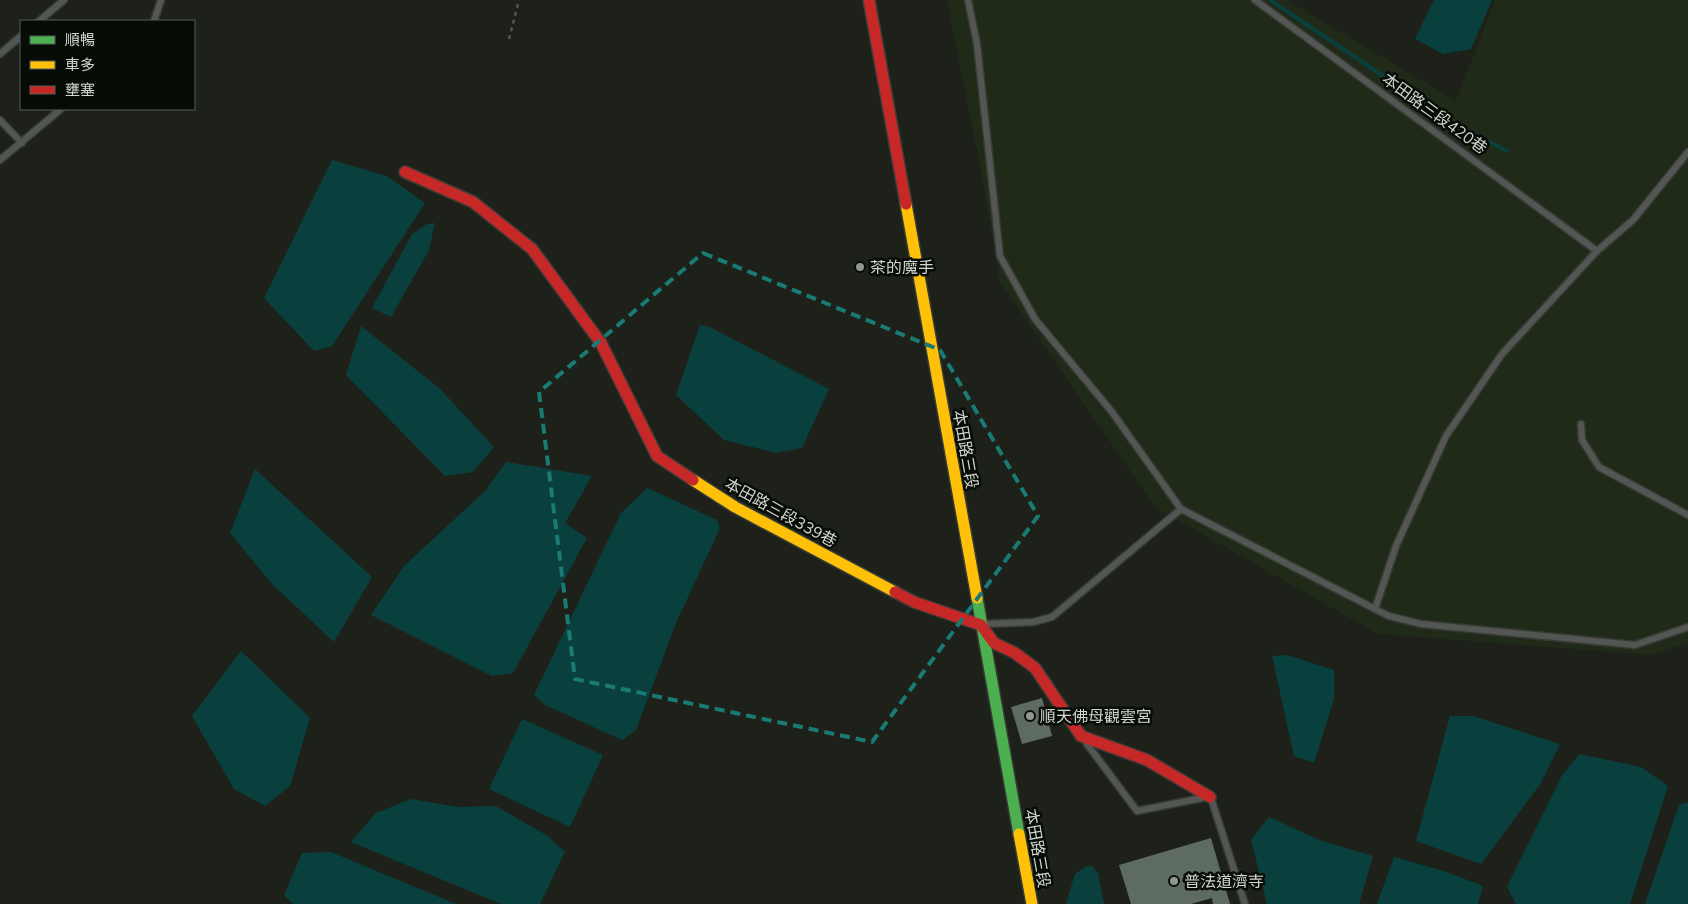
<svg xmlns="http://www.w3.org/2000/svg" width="1688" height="904" viewBox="0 0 1688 904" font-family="'Nunito Sans','Noto Sans TC',sans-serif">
<rect width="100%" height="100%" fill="#1d211a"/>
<path fill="#202a19" d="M947,0H1287L1456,101L1495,0H1688V642L1653,655L1378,634L1155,507L1000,282L983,181Z"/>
<g fill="#09403e">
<path d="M1434,0H1492L1471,49L1443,54L1415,39Z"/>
<path d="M332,160L387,176L425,203L332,346L314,351L264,298Z"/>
<path d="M435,223L429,250L391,317L372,308L412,234L427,224Z"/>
<path d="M700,325L710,327L829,389L802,448L777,453L724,440L676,395Z"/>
<path d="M361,326L439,388L494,447L473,472L445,476L346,375Z"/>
<path d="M506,462L592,476L565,523L587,538L513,673L492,676L371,615L404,566L485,491Z"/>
<path d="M255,469L372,577L334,642L272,584L230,533Z"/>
<path d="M647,488L717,520L720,528L676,623L636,730L622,740L545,705L534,695L621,513Z"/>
<path d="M241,651L310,718L290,786L265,806L234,789L192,716Z"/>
<path d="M1287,655L1334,670V699L1314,763L1294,756L1272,656Z"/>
<path d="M1450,716H1473L1560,744L1541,783L1481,864L1416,841Z"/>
<path d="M522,719L603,755L570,827L489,789Z"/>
<path d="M1580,754L1641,767L1668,786L1630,904H1516L1507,887L1562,775Z"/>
<path d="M411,799L458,807L496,806L548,836L565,852L540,904H501L351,842L376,813Z"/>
<path d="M1688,802V904H1645L1679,805Z"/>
<path d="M1269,817L1322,841L1373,856L1359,904H1267L1251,840Z"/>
<path d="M331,852L456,904H293L284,895L302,853Z"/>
<path d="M1394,857L1444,871L1483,886L1478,904H1377Z"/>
<path d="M1086,866H1092L1098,873L1104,904H1066L1075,874Z"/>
</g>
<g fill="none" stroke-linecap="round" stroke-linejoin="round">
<path stroke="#09403e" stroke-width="4" d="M1270,0L1456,125L1507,151"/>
</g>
<g fill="#5e6b62">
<path d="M1042,698L1052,736L1022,744L1011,707Z"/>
<path d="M1211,838L1230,904H1213L1212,898L1191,904H1131L1119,865Z"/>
</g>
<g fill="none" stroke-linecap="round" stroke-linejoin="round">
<defs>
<g id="lane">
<path d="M968,0L977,44L1000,256L1035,319L1112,412L1181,509L1052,617L1033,622L985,624"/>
<path d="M1255,0L1597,251"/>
<path d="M39,21L64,0"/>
<path d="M154,21L161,0"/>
<path d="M0,54L21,36"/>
<path d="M0,120L22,143"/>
<path d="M0,160L61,109"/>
<path d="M1581,424L1582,440L1599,467L1688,515"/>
<path d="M1181,509L1375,609L1389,616L1421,624L1635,645L1688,627"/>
<path d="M1375,609L1396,546L1446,436L1502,354L1597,251L1633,220L1688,152"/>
<path d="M1087,744L1137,811L1202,798"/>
<path d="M1211,798L1245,904"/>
</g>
<path id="fast" d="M977,598L1019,834"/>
<g id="slow">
<path d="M906,204L977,598"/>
<path d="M693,480L735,507L895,592"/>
<path d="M1019,834L1032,904"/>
</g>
<g id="jam">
<path d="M869,0L906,204"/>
<path d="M405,172L473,202L532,249L601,343L657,456L693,480"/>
<path d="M895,592L914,602L981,625L994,643L1015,653L1035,668L1081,736L1147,760L1210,797"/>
</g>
</defs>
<use href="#lane" stroke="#373b35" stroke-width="9"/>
<use href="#fast" stroke="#373b35" stroke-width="14"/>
<use href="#slow" stroke="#373b35" stroke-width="14"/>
<use href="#jam" stroke="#373b35" stroke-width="14"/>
<path stroke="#545751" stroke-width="2.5" stroke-dasharray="4 4" stroke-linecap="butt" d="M509,39L519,0"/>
<use href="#lane" stroke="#535652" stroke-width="6"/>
<use href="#fast" stroke="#4caf50" stroke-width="11"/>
<use href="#slow" stroke="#ffc107" stroke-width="11"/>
<use href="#jam" stroke="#c62828" stroke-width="11"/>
</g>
<path fill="none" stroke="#197b73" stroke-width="4" stroke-dasharray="10 6" stroke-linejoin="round" d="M703,253L940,350L1038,516L872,742L575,679L539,392Z"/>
<g fill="#92978f" stroke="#080c07" stroke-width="2">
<circle cx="860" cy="267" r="5"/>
<circle cx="1030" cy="716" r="5"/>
<circle cx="1174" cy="881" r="5"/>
</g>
<g text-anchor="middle" stroke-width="5" stroke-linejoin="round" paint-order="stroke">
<g font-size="16" fill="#d1d7ce" stroke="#080c07">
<text transform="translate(1435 113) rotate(36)" y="6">本田路三段420巷</text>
<text transform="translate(966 449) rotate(80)" y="6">本田路三段</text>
<text transform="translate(781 512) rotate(29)" y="6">本田路三段339巷</text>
<text transform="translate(1038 848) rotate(80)" y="6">本田路三段</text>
</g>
<g font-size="16" fill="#d1d7ce" stroke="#080c07" text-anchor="start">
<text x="870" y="273">茶的魔手</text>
<text x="1040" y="722">順天佛母觀雲宮</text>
<text x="1184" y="887">普法道濟寺</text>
</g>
</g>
<rect x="20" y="20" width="175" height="90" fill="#080c07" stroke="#585d57"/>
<rect x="30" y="36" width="25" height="8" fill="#4caf50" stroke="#585d57"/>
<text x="65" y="45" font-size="15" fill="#d1d7ce">順暢</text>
<rect x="30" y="61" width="25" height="8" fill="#ffc107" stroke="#585d57"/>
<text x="65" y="70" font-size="15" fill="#d1d7ce">車多</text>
<rect x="30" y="86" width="25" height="8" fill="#c62828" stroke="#585d57"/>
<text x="65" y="95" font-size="15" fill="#d1d7ce">壅塞</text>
</svg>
